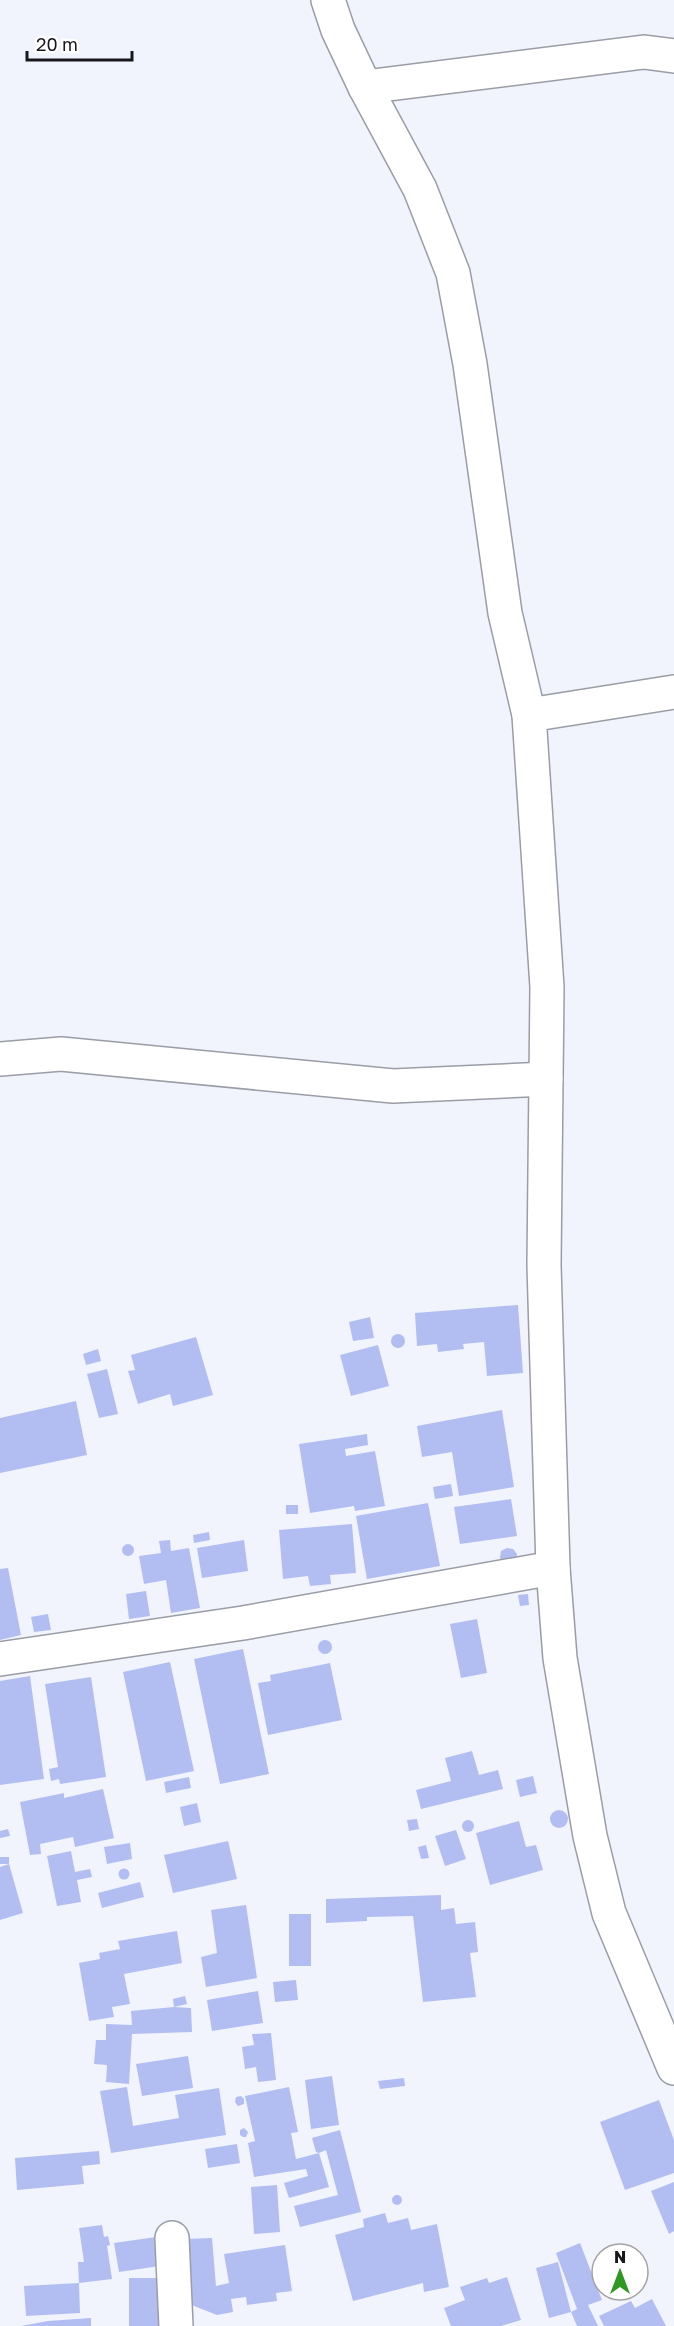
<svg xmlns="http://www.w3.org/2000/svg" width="674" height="2326" viewBox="0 0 674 2326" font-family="'Golos Text',sans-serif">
<rect width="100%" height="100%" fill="#f1f4fd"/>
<g fill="#b2bef1">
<path d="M518,1305L523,1373L487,1376L484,1342L463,1344L464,1349L438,1352L437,1344L417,1346L415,1313Z"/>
<path d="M370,1317L374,1338L353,1341L349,1322Z"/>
<circle cx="398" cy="1341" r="7"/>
<path d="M196,1337L213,1395L173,1406L170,1394L138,1404L128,1371L135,1370L131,1355Z"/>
<path d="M378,1345L389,1386L351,1396L340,1355Z"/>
<path d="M98,1349L101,1361L86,1365L83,1354Z"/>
<path d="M107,1369L118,1414L99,1418L87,1374Z"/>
<path d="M76,1401L87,1455L0,1473V1418Z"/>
<path d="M502,1410L514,1487L459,1496L452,1452L422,1457L417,1426Z"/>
<path d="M367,1434L368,1445L345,1449L346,1456L375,1451L385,1506L355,1511L354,1506L310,1513L299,1444Z"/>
<path d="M451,1484L453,1496L435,1499L433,1487Z"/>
<path d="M511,1499L517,1536L460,1544L454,1507Z"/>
<path d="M428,1503L440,1566L367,1579L356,1516Z"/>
<rect x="286" y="1505" width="12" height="9"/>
<path d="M352,1524L356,1573L330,1575L331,1584L310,1586L308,1576L283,1579L279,1530Z"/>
<path d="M209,1532L210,1540L194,1543L193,1535Z"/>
<path d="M170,1540L171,1551L189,1548L200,1608L171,1613L166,1580L144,1584L139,1556L161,1553L159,1541Z"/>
<path d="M244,1540L248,1571L202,1578L197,1548Z"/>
<circle cx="128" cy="1550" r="6"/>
<path d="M507,1548L513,1549L517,1554V1561L504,1564L500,1558L501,1551Z"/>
<path d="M8,1568L21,1635L0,1640V1569Z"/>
<path d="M146,1591L150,1616L129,1619L126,1594Z"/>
<path d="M528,1594L529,1605L520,1606L518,1595Z"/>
<path d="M48,1614L51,1630L34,1632L31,1617Z"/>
<path d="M477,1619L487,1673L461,1678L450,1624Z"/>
<circle cx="325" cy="1647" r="7"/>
<path d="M243,1649L269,1774L220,1784L194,1659Z"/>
<path d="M170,1662L194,1771L146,1781L123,1672Z"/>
<path d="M330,1663L342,1720L268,1735L258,1683L271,1681L270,1675Z"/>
<path d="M30,1676L44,1779L0,1785V1681Z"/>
<path d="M91,1677L106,1777L60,1784L59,1779L51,1781L49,1769L58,1767L45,1684Z"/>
<path d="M472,1751L479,1775L498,1770L503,1789L421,1809L416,1790L451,1781L445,1758Z"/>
<path d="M533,1776L537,1793L520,1797L516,1780Z"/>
<path d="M189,1777L191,1788L166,1793L164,1782Z"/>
<path d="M103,1789L114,1838L75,1847L73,1837L40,1844L41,1854L30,1855L20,1802L64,1793V1798Z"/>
<path d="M197,1803L201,1822L184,1826L180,1807Z"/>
<circle cx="559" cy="1819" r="9"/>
<path d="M417,1819L419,1829L409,1831L407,1820Z"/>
<circle cx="468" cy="1826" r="6"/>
<path d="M519,1821L526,1847L536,1845L543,1870L490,1885L476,1833Z"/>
<path d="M8,1829L10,1836L0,1838V1831Z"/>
<path d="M456,1830L466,1859L445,1866L435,1836Z"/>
<path d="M228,1841L237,1879L173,1893L164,1855Z"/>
<path d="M130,1843L132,1859L107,1864L104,1847Z"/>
<path d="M426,1845L429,1858L421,1859L418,1847Z"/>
<path d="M71,1851L75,1872L90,1869L92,1877L77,1880L81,1902L57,1906L47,1856Z"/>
<rect x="0" y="1857" width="9" height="7"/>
<path d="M9,1864L23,1913L0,1920V1867Z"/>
<circle cx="124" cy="1874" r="5.5"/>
<path d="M140,1882L144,1897L102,1908L98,1893Z"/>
<path d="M441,1895V1910L454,1908L456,1924L475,1922L478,1952L470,1953L476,1997L423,2002L413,1916L367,1917V1921L326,1923V1899Z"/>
<path d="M246,1905L257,1978L206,1987L201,1957L217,1953L211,1910Z"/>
<rect x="289" y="1914" width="22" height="52"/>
<path d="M177,1931L182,1963L124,1974L130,2004L112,2007L114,2017L89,2021L79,1963L100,1959L99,1953L120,1949L118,1941Z"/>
<path d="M296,1980L298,2000L275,2002L273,1982Z"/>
<path d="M258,1991L263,2023L212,2031L207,2000Z"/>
<path d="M185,1996L187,2004L174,2007L173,1999Z"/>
<path d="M174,2007L191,2008L192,2032L132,2034L129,2084L106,2082L107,2065L94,2064L96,2040H106V2024L132,2025L131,2011Z"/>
<path d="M271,2033L276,2080L258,2082L256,2067L245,2069L242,2047L254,2045L252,2034Z"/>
<path d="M188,2056L193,2088L142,2096L136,2064Z"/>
<path d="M332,2076L339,2125L311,2129L305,2080Z"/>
<path d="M404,2078L405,2086L380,2089L378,2081Z"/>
<path d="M127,2087L133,2126L179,2118L175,2095L219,2088L226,2135L111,2153L100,2091Z"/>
<path d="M289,2087L298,2132L291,2133L296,2159L319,2153L316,2152L312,2138L340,2130L361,2212L300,2227L294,2206L338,2195L326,2150L319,2153L329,2187L289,2198L284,2183L308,2176L306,2169L254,2177L248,2143L255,2141L245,2096Z"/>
<path d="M241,2096L244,2099V2104L238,2106L235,2102L236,2097Z"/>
<path d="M659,2100L674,2140V2173L625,2190L600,2122Z"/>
<path d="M244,2128L248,2132L246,2137H243L240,2135V2130Z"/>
<path d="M237,2144L240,2163L208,2168L205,2149Z"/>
<path d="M99,2151L100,2164L82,2166L84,2184L17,2190L15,2158Z"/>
<path d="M674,2182V2231L669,2234L651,2191Z"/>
<path d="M277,2185L280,2232L254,2234L251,2187Z"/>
<circle cx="397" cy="2200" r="5"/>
<path d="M385,2213L388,2223L408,2218L411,2230L437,2224L449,2287L424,2292L423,2283L353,2301L335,2235L364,2227L363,2219Z"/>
<path d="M102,2225L104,2237L108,2236L110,2245L107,2246L112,2279L79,2283L78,2262H84L79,2228Z"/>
<path d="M163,2236L167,2265L119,2272L114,2243Z"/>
<path d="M212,2238L216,2286L229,2283L224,2254L285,2245L292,2291L276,2293L277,2301L247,2305L246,2297L231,2299L233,2312L217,2315L189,2304L184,2239Z"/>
<path d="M580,2243L602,2300L588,2305L598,2326H577L571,2312L577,2309L556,2253Z"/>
<path d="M558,2262L571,2312L549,2318L536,2268Z"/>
<path d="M507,2277L521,2320L501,2326H451L444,2308L465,2300L460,2287L487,2278L489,2283Z"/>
<path d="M129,2278H165L166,2326H129Z"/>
<path d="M79,2283L80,2313L26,2316L24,2286Z"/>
<path d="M652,2299L666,2326H604L599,2316L631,2301L635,2308Z"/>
<path d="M91,2318V2326H21L48,2321Z"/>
</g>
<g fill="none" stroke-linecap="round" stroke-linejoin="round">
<defs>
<g id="minor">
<path d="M328,0L338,30L365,87L420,189L453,273L470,364L505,613L529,715L547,987L544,1265L553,1568L560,1658L590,1836L609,1913L674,2068"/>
<path d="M365,87L644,52L674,56"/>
<path d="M529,715L674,692"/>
<path d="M0,1059L61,1054L393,1086L546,1079"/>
<path d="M0,1659L243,1623L553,1568"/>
<path d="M172,2238L176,2326"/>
</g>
</defs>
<use href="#minor" stroke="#9b9da6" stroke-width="36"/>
<use href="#minor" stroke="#fff" stroke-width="33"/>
</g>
<g transform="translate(620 2272)"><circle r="28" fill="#ffffff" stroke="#a3a3a4" stroke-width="1.5"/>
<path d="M0-4.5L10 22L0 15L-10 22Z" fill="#2f9822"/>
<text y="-9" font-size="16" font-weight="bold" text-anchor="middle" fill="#18181c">N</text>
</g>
<path d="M27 51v9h105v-9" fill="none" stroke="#18181c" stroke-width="3"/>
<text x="36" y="51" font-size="18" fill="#18181c" stroke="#ffffff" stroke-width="4.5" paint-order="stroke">20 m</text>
</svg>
